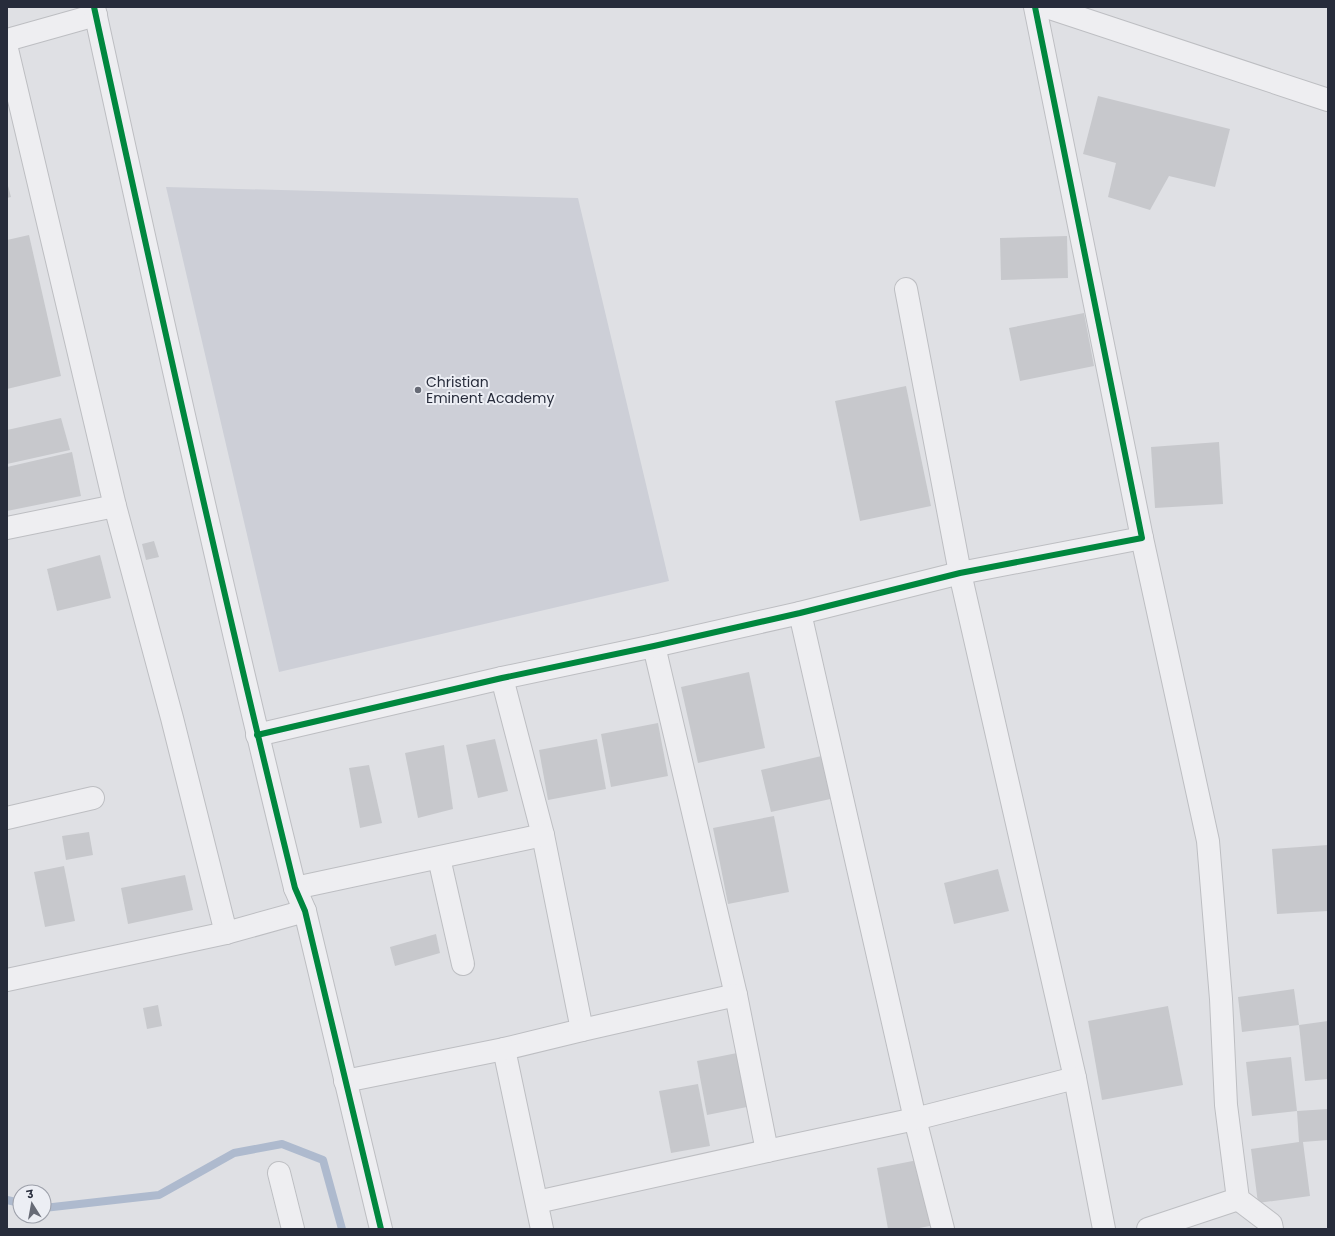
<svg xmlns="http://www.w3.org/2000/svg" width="1335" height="1236" viewBox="0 0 1335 1236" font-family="Poppins,'Noto Sans Devanagari',sans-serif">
<rect width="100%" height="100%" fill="#dfe0e4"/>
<path fill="#cdcfd7" d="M166,187L578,198L669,581L279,672Z"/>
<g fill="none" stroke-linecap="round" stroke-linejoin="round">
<g stroke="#aebace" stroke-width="8">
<path d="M7,1200L20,1203"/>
<path d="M44,1208L159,1195L234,1153L282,1144L323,1160L342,1229"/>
</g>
</g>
<g fill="#c7c8cc">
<path d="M1098,96L1230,129L1215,187L1169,176L1150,210L1108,197L1116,163L1083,154Z"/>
<path d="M7,182L11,197L7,198Z"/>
<path d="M29,235L61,376L7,389V240Z"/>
<path d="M1067,236L1068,278L1001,280L1000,238Z"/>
<path d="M1084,313L1094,366L1020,381L1009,328Z"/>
<path d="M906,386L931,506L860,521L835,401Z"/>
<path d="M61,418L70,450L7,464V430Z"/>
<path d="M1219,442L1223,504L1155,508L1151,447Z"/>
<path d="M72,452L81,496L7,511V467Z"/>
<path d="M154,541L159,557L146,560L142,544Z"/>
<path d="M100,555L111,598L57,611L47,569Z"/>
<path d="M749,672L765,748L698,763L681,687Z"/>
<path d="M658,723L668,776L611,787L601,734Z"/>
<path d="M495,739L508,791L478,798L466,745Z"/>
<path d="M597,739L606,789L548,800L539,750Z"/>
<path d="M444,745L453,809L418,818L405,753Z"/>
<path d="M826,755L835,798L771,812L761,770Z"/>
<path d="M369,765L382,823L360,828L349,768Z"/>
<path d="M774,816L789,892L728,904L713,828Z"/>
<path d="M89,832L93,855L66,860L62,836Z"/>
<path d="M1328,845V911L1277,914L1272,849Z"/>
<path d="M64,866L75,921L45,927L34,872Z"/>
<path d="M998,869L1009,911L954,924L944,883Z"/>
<path d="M185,875L193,910L128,924L121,888Z"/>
<path d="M436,934L440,953L395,966L390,947Z"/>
<path d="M1294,989L1299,1025L1242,1032L1238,997Z"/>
<path d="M158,1005L162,1026L147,1029L143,1008Z"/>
<path d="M1168,1006L1183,1085L1102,1100L1088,1021Z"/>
<path d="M1328,1021V1079L1305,1081L1299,1025Z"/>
<path d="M737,1053L747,1107L707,1115L697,1061Z"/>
<path d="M1291,1057L1297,1111L1252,1116L1246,1062Z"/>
<path d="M698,1084L710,1146L671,1153L659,1091Z"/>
<path d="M1328,1109V1140L1303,1142L1310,1196L1258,1203L1251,1149L1299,1142L1297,1111Z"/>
<path d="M923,1159L935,1225L914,1229H888L877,1168Z"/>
</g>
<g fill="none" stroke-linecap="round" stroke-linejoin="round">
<defs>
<g id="minor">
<path d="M7,40L96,15"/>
<path d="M7,49L115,506L172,718L226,933"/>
<path d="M906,289L960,573L1075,1078L1104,1229"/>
<path d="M7,528L115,506"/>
<path d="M1142,538L1208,841L1221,999L1226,1105L1238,1199L1271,1224L1272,1229"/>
<path d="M800,613L915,1119L943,1229"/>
<path d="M654,646L736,995L767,1151L915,1119L1075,1078"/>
<path d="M502,678L543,835L582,1030L504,1049L542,1229"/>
<path d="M257,735L502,678L654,646L800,613L960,573L1142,538L1035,7"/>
<path d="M7,818L93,798"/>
<path d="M439,858L463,964"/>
<path d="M295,888L543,835"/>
<path d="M7,980L226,933L305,911"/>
<path d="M582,1030L736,995"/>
<path d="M345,1081L504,1049"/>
<path d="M279,1173L293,1229"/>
<path d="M537,1202L767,1151"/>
<path d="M1148,1229L1238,1199"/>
</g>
<g id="tertiary">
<path d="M94,7C158,302 223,596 295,888L305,911L381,1229"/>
<path d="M1047,7L1328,100"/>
</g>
</defs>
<use href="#minor" stroke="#bdbec2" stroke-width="24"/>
<use href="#tertiary" stroke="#bdbec2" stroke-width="24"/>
<use href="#minor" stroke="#eeeef1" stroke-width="22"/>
<use href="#tertiary" stroke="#eeeef1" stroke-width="22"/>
<defs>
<g id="cycleway">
<path d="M94,7C158,302 223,596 295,888L305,911L381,1229"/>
<path d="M257,735L502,678L654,646L800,613L960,573L1142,538L1035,7"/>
</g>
</defs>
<use href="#cycleway" stroke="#eceef4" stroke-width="8"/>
<use href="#cycleway" stroke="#00873e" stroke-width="6"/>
</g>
<circle fill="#676b76" stroke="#eceef4" stroke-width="1.5" cx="418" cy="390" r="4"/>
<g text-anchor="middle" stroke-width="4" stroke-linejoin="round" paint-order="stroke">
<g font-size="14" fill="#272c3b" stroke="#eceef4" text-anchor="start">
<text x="426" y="387">Christian<tspan x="426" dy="16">Eminent Academy</tspan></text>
</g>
</g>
<rect width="1335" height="1236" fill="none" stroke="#272c3b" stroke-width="16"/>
<g transform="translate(32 1204) rotate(349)"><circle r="19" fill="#eceef4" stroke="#9da0aa"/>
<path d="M0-3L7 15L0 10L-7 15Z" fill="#676b76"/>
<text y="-6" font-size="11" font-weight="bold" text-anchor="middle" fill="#272c3b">उ</text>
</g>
</svg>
